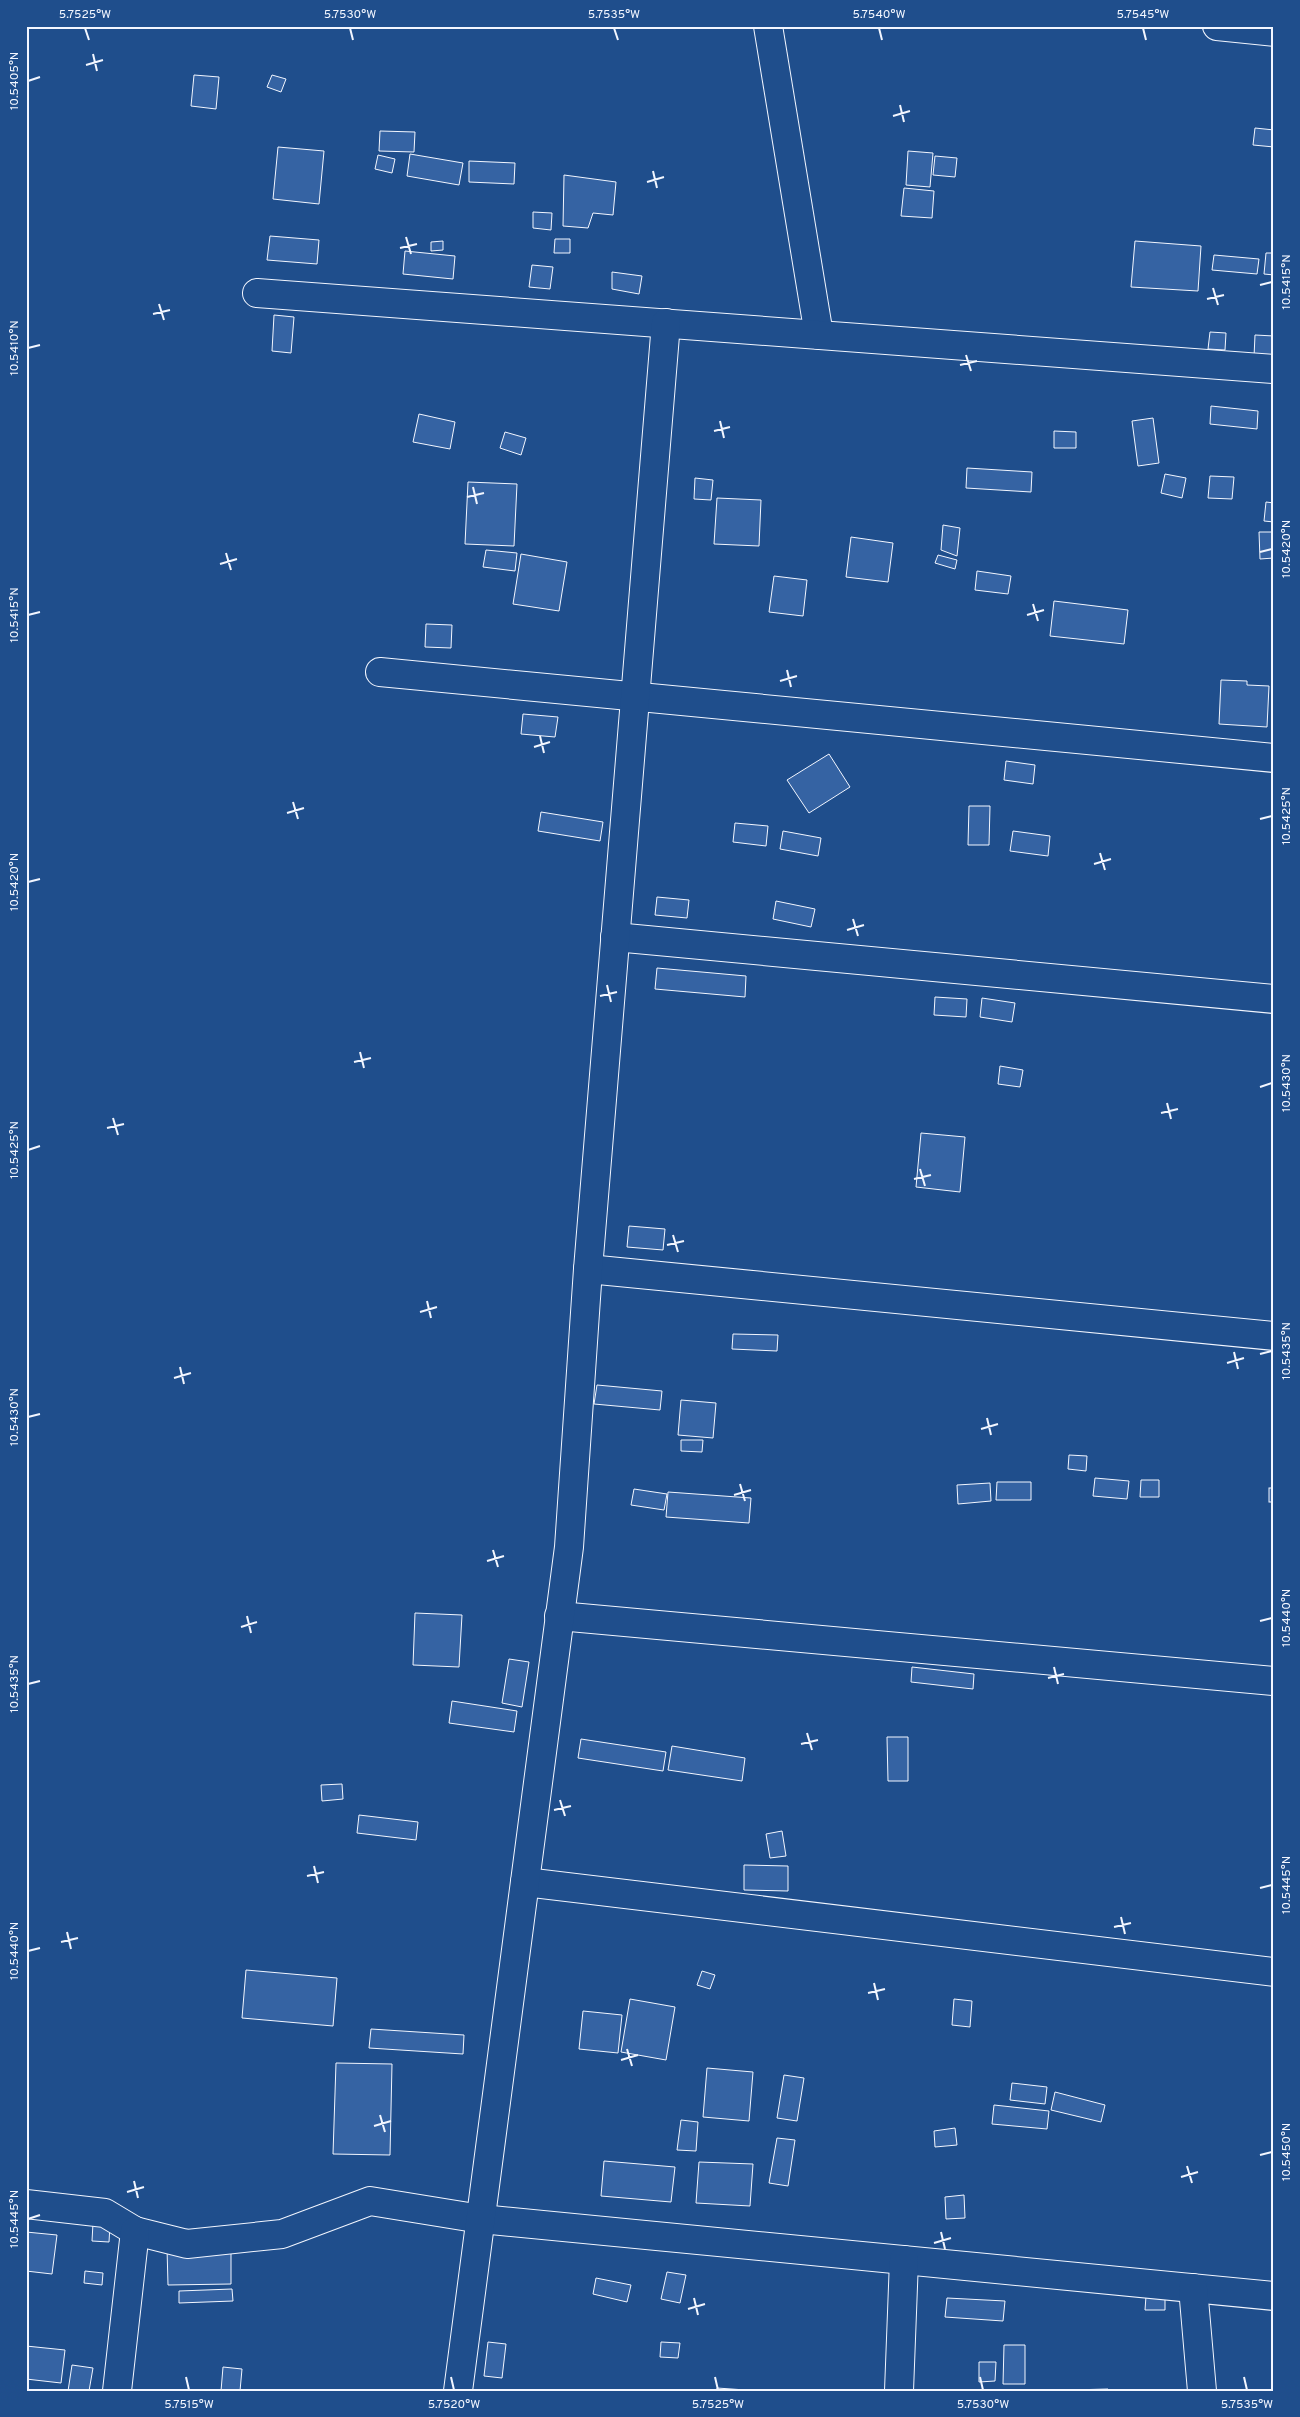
<svg xmlns="http://www.w3.org/2000/svg" width="1300" height="2417" viewBox="0 0 1300 2417" font-family="Overpass,sans-serif">
<rect width="100%" height="100%" fill="#1f4e8c"/>
<g fill="#3563a3" stroke="#f2f6ff">
<path d="M194,75L219,77L216,109L191,106Z"/>
<path d="M272,75L286,79L281,92L267,87Z"/>
<path d="M1255,128L1274,130V147L1253,145Z"/>
<path d="M380,131L415,132L414,152L379,151Z"/>
<path d="M278,147L324,151L319,204L273,199Z"/>
<path d="M908,151L933,153L930,187L906,185Z"/>
<path d="M410,154L463,163L459,185L407,176Z"/>
<path d="M378,155L395,159L392,173L375,169Z"/>
<path d="M935,156L957,158L955,177L933,175Z"/>
<path d="M469,161L515,163L514,184L469,182Z"/>
<path d="M564,175L616,182L613,215L593,213L588,228L563,226Z"/>
<path d="M904,188L934,191L932,218L901,216Z"/>
<path d="M533,212L552,213L551,230L533,228Z"/>
<path d="M270,236L319,240L317,264L267,260Z"/>
<path d="M555,239H570V253H554Z"/>
<path d="M443,241V250L431,251V242Z"/>
<path d="M1135,241L1201,246L1198,291L1131,287Z"/>
<path d="M405,251L455,256L453,279L403,274Z"/>
<path d="M1266,253H1274V275L1264,274Z"/>
<path d="M1214,255L1259,259L1257,274L1212,270Z"/>
<path d="M532,265L553,267L550,289L529,287Z"/>
<path d="M612,272L642,276L639,294L612,289Z"/>
<path d="M274,315L294,317L291,353L272,351Z"/>
<path d="M1210,332L1226,333L1225,350L1208,349Z"/>
<path d="M1255,335L1274,336L1273,358L1254,357Z"/>
<path d="M1211,406L1258,411L1257,429L1210,424Z"/>
<path d="M419,414L455,422L450,449L413,442Z"/>
<path d="M1153,418L1159,463L1138,466L1132,421Z"/>
<path d="M1054,431L1076,432V448H1054Z"/>
<path d="M505,432L526,438L521,455L500,448Z"/>
<path d="M967,468L1032,472L1031,492L966,488Z"/>
<path d="M1165,474L1186,478L1182,498L1161,493Z"/>
<path d="M1210,476L1234,477L1232,499L1208,498Z"/>
<path d="M695,478L713,480L711,500L694,499Z"/>
<path d="M468,482L517,484L514,546L465,544Z"/>
<path d="M717,498L761,500L759,546L714,544Z"/>
<path d="M1266,502L1274,503V522L1264,521Z"/>
<path d="M943,525L960,528L957,556L941,550Z"/>
<path d="M1259,532H1274V558L1260,559Z"/>
<path d="M851,537L893,543L888,582L846,577Z"/>
<path d="M486,550L517,553L515,571L483,567Z"/>
<path d="M521,554L567,562L559,611L513,604Z"/>
<path d="M938,555L957,560L955,569L935,563Z"/>
<path d="M977,571L1011,576L1008,594L975,590Z"/>
<path d="M774,576L807,580L803,616L769,612Z"/>
<path d="M1054,601L1128,610L1124,644L1050,636Z"/>
<path d="M426,624L452,625L451,648L425,647Z"/>
<path d="M1221,680L1247,681V685L1269,686L1267,727L1219,724Z"/>
<path d="M523,714L558,717L555,737L521,734Z"/>
<path d="M829,754L850,787L809,813L787,780Z"/>
<path d="M1006,761L1035,765L1033,784L1004,780Z"/>
<path d="M969,806H990L989,845H968Z"/>
<path d="M541,812L603,822L600,841L538,831Z"/>
<path d="M735,823L768,826L766,846L733,842Z"/>
<path d="M783,831L821,838L818,856L780,849Z"/>
<path d="M1013,831L1050,836L1048,856L1010,851Z"/>
<path d="M657,897L689,900L687,918L655,915Z"/>
<path d="M776,901L815,909L811,927L773,919Z"/>
<path d="M657,968L746,976L745,997L655,989Z"/>
<path d="M935,997L967,999L966,1017L934,1015Z"/>
<path d="M982,998L1015,1003L1012,1022L980,1017Z"/>
<path d="M1000,1066L1023,1070L1020,1087L998,1084Z"/>
<path d="M921,1133L965,1137L960,1192L916,1187Z"/>
<path d="M629,1226L665,1229L663,1250L627,1247Z"/>
<path d="M733,1334L778,1335L777,1351L732,1349Z"/>
<path d="M597,1385L662,1391L660,1410L594,1404Z"/>
<path d="M681,1400L716,1403L713,1438L678,1435Z"/>
<path d="M681,1440H703L702,1452L681,1451Z"/>
<path d="M1069,1455L1087,1456L1086,1471L1068,1469Z"/>
<path d="M1095,1478L1129,1481L1127,1499L1093,1496Z"/>
<path d="M1141,1480H1159V1497H1140Z"/>
<path d="M997,1482H1031V1500H996Z"/>
<path d="M990,1483L991,1501L958,1504L957,1485Z"/>
<rect x="1269" y="1488" width="5" height="14"/>
<path d="M634,1489L667,1494L664,1510L631,1505Z"/>
<path d="M668,1492L751,1498L749,1523L666,1517Z"/>
<path d="M415,1613L462,1615L459,1667L413,1665Z"/>
<path d="M509,1659L529,1662L522,1707L502,1703Z"/>
<path d="M912,1667L974,1674L973,1689L911,1682Z"/>
<path d="M452,1701L517,1711L514,1732L449,1723Z"/>
<path d="M887,1737H908V1781H888Z"/>
<path d="M581,1739L666,1752L663,1771L578,1758Z"/>
<path d="M672,1746L745,1758L742,1781L668,1770Z"/>
<path d="M342,1784L343,1799L322,1801L321,1785Z"/>
<path d="M359,1815L418,1822L416,1840L357,1833Z"/>
<path d="M782,1831L786,1856L770,1858L766,1834Z"/>
<path d="M744,1865L788,1866V1891L744,1890Z"/>
<path d="M246,1970L337,1978L333,2026L242,2018Z"/>
<path d="M702,1971L715,1975L710,1989L697,1985Z"/>
<path d="M630,1999L675,2007L666,2060L621,2052Z"/>
<path d="M954,1999L972,2001L970,2027L952,2025Z"/>
<path d="M583,2011L622,2015L618,2053L579,2049Z"/>
<path d="M371,2029L464,2035L463,2054L369,2048Z"/>
<path d="M336,2063L392,2064L390,2155L333,2154Z"/>
<path d="M707,2068L753,2072L749,2121L703,2117Z"/>
<path d="M784,2075L804,2078L797,2121L777,2118Z"/>
<path d="M1012,2083L1047,2087L1045,2104L1010,2100Z"/>
<path d="M1055,2092L1105,2105L1101,2122L1051,2110Z"/>
<path d="M994,2105L1049,2111L1047,2129L992,2124Z"/>
<path d="M681,2120L698,2122L696,2151L677,2150Z"/>
<path d="M955,2128L957,2145L935,2147L934,2131Z"/>
<path d="M777,2138L795,2140L788,2186L769,2183Z"/>
<path d="M604,2161L675,2167L671,2202L601,2196Z"/>
<path d="M699,2162L753,2164L750,2206L696,2203Z"/>
<path d="M964,2195L965,2218L946,2219L945,2197Z"/>
<path d="M93,2223L110,2225L109,2242L92,2241Z"/>
<path d="M26,2232L57,2235L52,2274L26,2271Z"/>
<path d="M231,2247V2284L168,2285L167,2248Z"/>
<path d="M85,2271L103,2273L102,2285L84,2283Z"/>
<path d="M667,2272L686,2275L680,2303L661,2299Z"/>
<path d="M596,2278L631,2285L627,2302L593,2294Z"/>
<path d="M232,2289L233,2301L179,2303V2291Z"/>
<path d="M1146,2296H1165V2310H1145Z"/>
<path d="M947,2298L1005,2301L1003,2321L945,2317Z"/>
<path d="M488,2342L506,2344L502,2378L484,2376Z"/>
<path d="M661,2342L680,2343L678,2358L660,2357Z"/>
<path d="M1004,2345H1025V2384H1003Z"/>
<path d="M26,2346L65,2350L61,2383L26,2379Z"/>
<path d="M979,2362H996L995,2381L979,2382Z"/>
<path d="M72,2365L93,2368L89,2391H68Z"/>
<path d="M223,2367L242,2369L240,2391H221Z"/>
<path d="M717,2388L760,2391H717Z"/>
<path d="M1108,2389V2391H1033Z"/>
</g>
<g fill="none" stroke-linecap="round" stroke-linejoin="round">
<defs>
<g id="minor">
<path d="M768,26L819,335"/>
<path d="M1217,26L1274,32"/>
<path d="M257,293L1274,369"/>
<path d="M380,672L1274,758"/>
<path d="M615,937L1274,999"/>
<path d="M588,1269L1274,1336"/>
<path d="M559,1616L1274,1681"/>
<path d="M525,1882L1274,1972"/>
<path d="M26,2204L105,2213L135,2231L187,2244L282,2234L370,2201L481,2219L1274,2296"/>
<path d="M1193,2288L1202,2391"/>
<path d="M117,2391L135,2231"/>
<path d="M458,2391L569,1547L588,1269L666,323"/>
<path d="M899,2391L904,2260"/>
</g>
</defs>
<use href="#minor" stroke="#f2f6ff" stroke-width="30"/>
<use href="#minor" stroke="#1f4e8c" stroke-width="28"/>
</g>
<path fill="none" stroke="#f2f6ff" stroke-width="2" d="M85,28L89,40M350,28L353,40M614,28L618,40M879,28L882,40M1143,28L1146,40M93,54L97,71M86,65L103,60M28,81L40,77M900,105L904,122M893,116L910,111M653,171L657,188M647,182L664,177M406,237L411,254M400,248L417,244M1260,285L1272,282M1213,288L1218,305M1207,299L1224,295M159,304L164,320M153,314L170,310M28,348L40,345M966,355L971,371M960,365L977,361M720,421L724,438M714,431L730,427M473,487L477,504M467,497L484,493M1260,552L1272,549M226,553L231,570M220,564L237,559M1033,604L1038,621M28,615L40,612M1027,615L1044,610M787,670L791,687M780,681L797,676M540,736L544,753M534,747L550,742M293,802L298,819M287,813L304,808M1260,819L1272,816M1100,853L1105,870M1094,864L1111,859M28,882L40,879M853,919L858,936M847,930L864,925M607,985L611,1002M600,996L617,992M360,1052L364,1068M354,1062L371,1058M1260,1087L1272,1083M1167,1103L1171,1119M1161,1113L1178,1109M113,1118L118,1135M107,1128L124,1124M28,1150L40,1146M920,1169L925,1186M914,1179L931,1175M673,1235L678,1252M667,1245L684,1241M427,1301L431,1318M420,1312L437,1307M1234,1352L1238,1369M1260,1354L1272,1351M1227,1363L1244,1358M180,1367L184,1384M174,1378L191,1373M28,1417L40,1414M987,1418L991,1435M981,1429L998,1424M740,1484L745,1501M734,1495L751,1490M493,1550L498,1567M487,1561L504,1556M247,1616L251,1633M1260,1621L1272,1618M241,1627L257,1622M1054,1667L1058,1684M1048,1678L1064,1674M28,1684L40,1681M807,1733L812,1750M801,1744L818,1740M560,1800L565,1816M554,1810L571,1806M314,1866L318,1883M307,1876L324,1872M1260,1888L1272,1885M1121,1917L1125,1934M1114,1927L1131,1923M67,1932L71,1949M61,1942L78,1938M28,1951L40,1948M874,1983L878,2000M868,1993L885,1989M627,2049L632,2066M621,2060L638,2055M380,2115L385,2132M374,2126L391,2121M1260,2155L1272,2152M1187,2166L1192,2183M1181,2177L1198,2172M134,2181L138,2198M127,2192L144,2187M28,2219L40,2215M941,2232L945,2249M934,2243L951,2238M694,2298L698,2315M688,2309L705,2304M186,2377L189,2390M451,2377L454,2390M715,2377L718,2390M980,2377L983,2390M1244,2377L1247,2390"/>
<rect width="1300" height="2417" fill="none" stroke="#1f4e8c" stroke-width="55"/>
<rect x="28" y="28" width="1244" height="2362" fill="none" stroke="#f2f6ff" stroke-width="2"/>
<g font-size="12" text-anchor="middle" fill="#f2f6ff">
<text x="85" y="18">5.7525°W</text>
<text x="350" y="18">5.7530°W</text>
<text x="614" y="18">5.7535°W</text>
<text x="879" y="18">5.7540°W</text>
<text x="1143" y="18">5.7545°W</text>
<text transform="translate(14 81) rotate(-90)" y="4">10.5405°N</text>
<text transform="translate(1286 282) rotate(-90)" y="4">10.5415°N</text>
<text transform="translate(14 348) rotate(-90)" y="4">10.5410°N</text>
<text transform="translate(1286 549) rotate(-90)" y="4">10.5420°N</text>
<text transform="translate(14 615) rotate(-90)" y="4">10.5415°N</text>
<text transform="translate(1286 816) rotate(-90)" y="4">10.5425°N</text>
<text transform="translate(14 882) rotate(-90)" y="4">10.5420°N</text>
<text transform="translate(1286 1083) rotate(-90)" y="4">10.5430°N</text>
<text transform="translate(14 1150) rotate(-90)" y="4">10.5425°N</text>
<text transform="translate(1286 1351) rotate(-90)" y="4">10.5435°N</text>
<text transform="translate(14 1417) rotate(-90)" y="4">10.5430°N</text>
<text transform="translate(1286 1618) rotate(-90)" y="4">10.5440°N</text>
<text transform="translate(14 1684) rotate(-90)" y="4">10.5435°N</text>
<text transform="translate(1286 1885) rotate(-90)" y="4">10.5445°N</text>
<text transform="translate(14 1951) rotate(-90)" y="4">10.5440°N</text>
<text transform="translate(1286 2152) rotate(-90)" y="4">10.5450°N</text>
<text transform="translate(14 2219) rotate(-90)" y="4">10.5445°N</text>
<text x="189" y="2408">5.7515°W</text>
<text x="454" y="2408">5.7520°W</text>
<text x="718" y="2408">5.7525°W</text>
<text x="983" y="2408">5.7530°W</text>
<text x="1247" y="2408">5.7535°W</text>
</g>
</svg>
